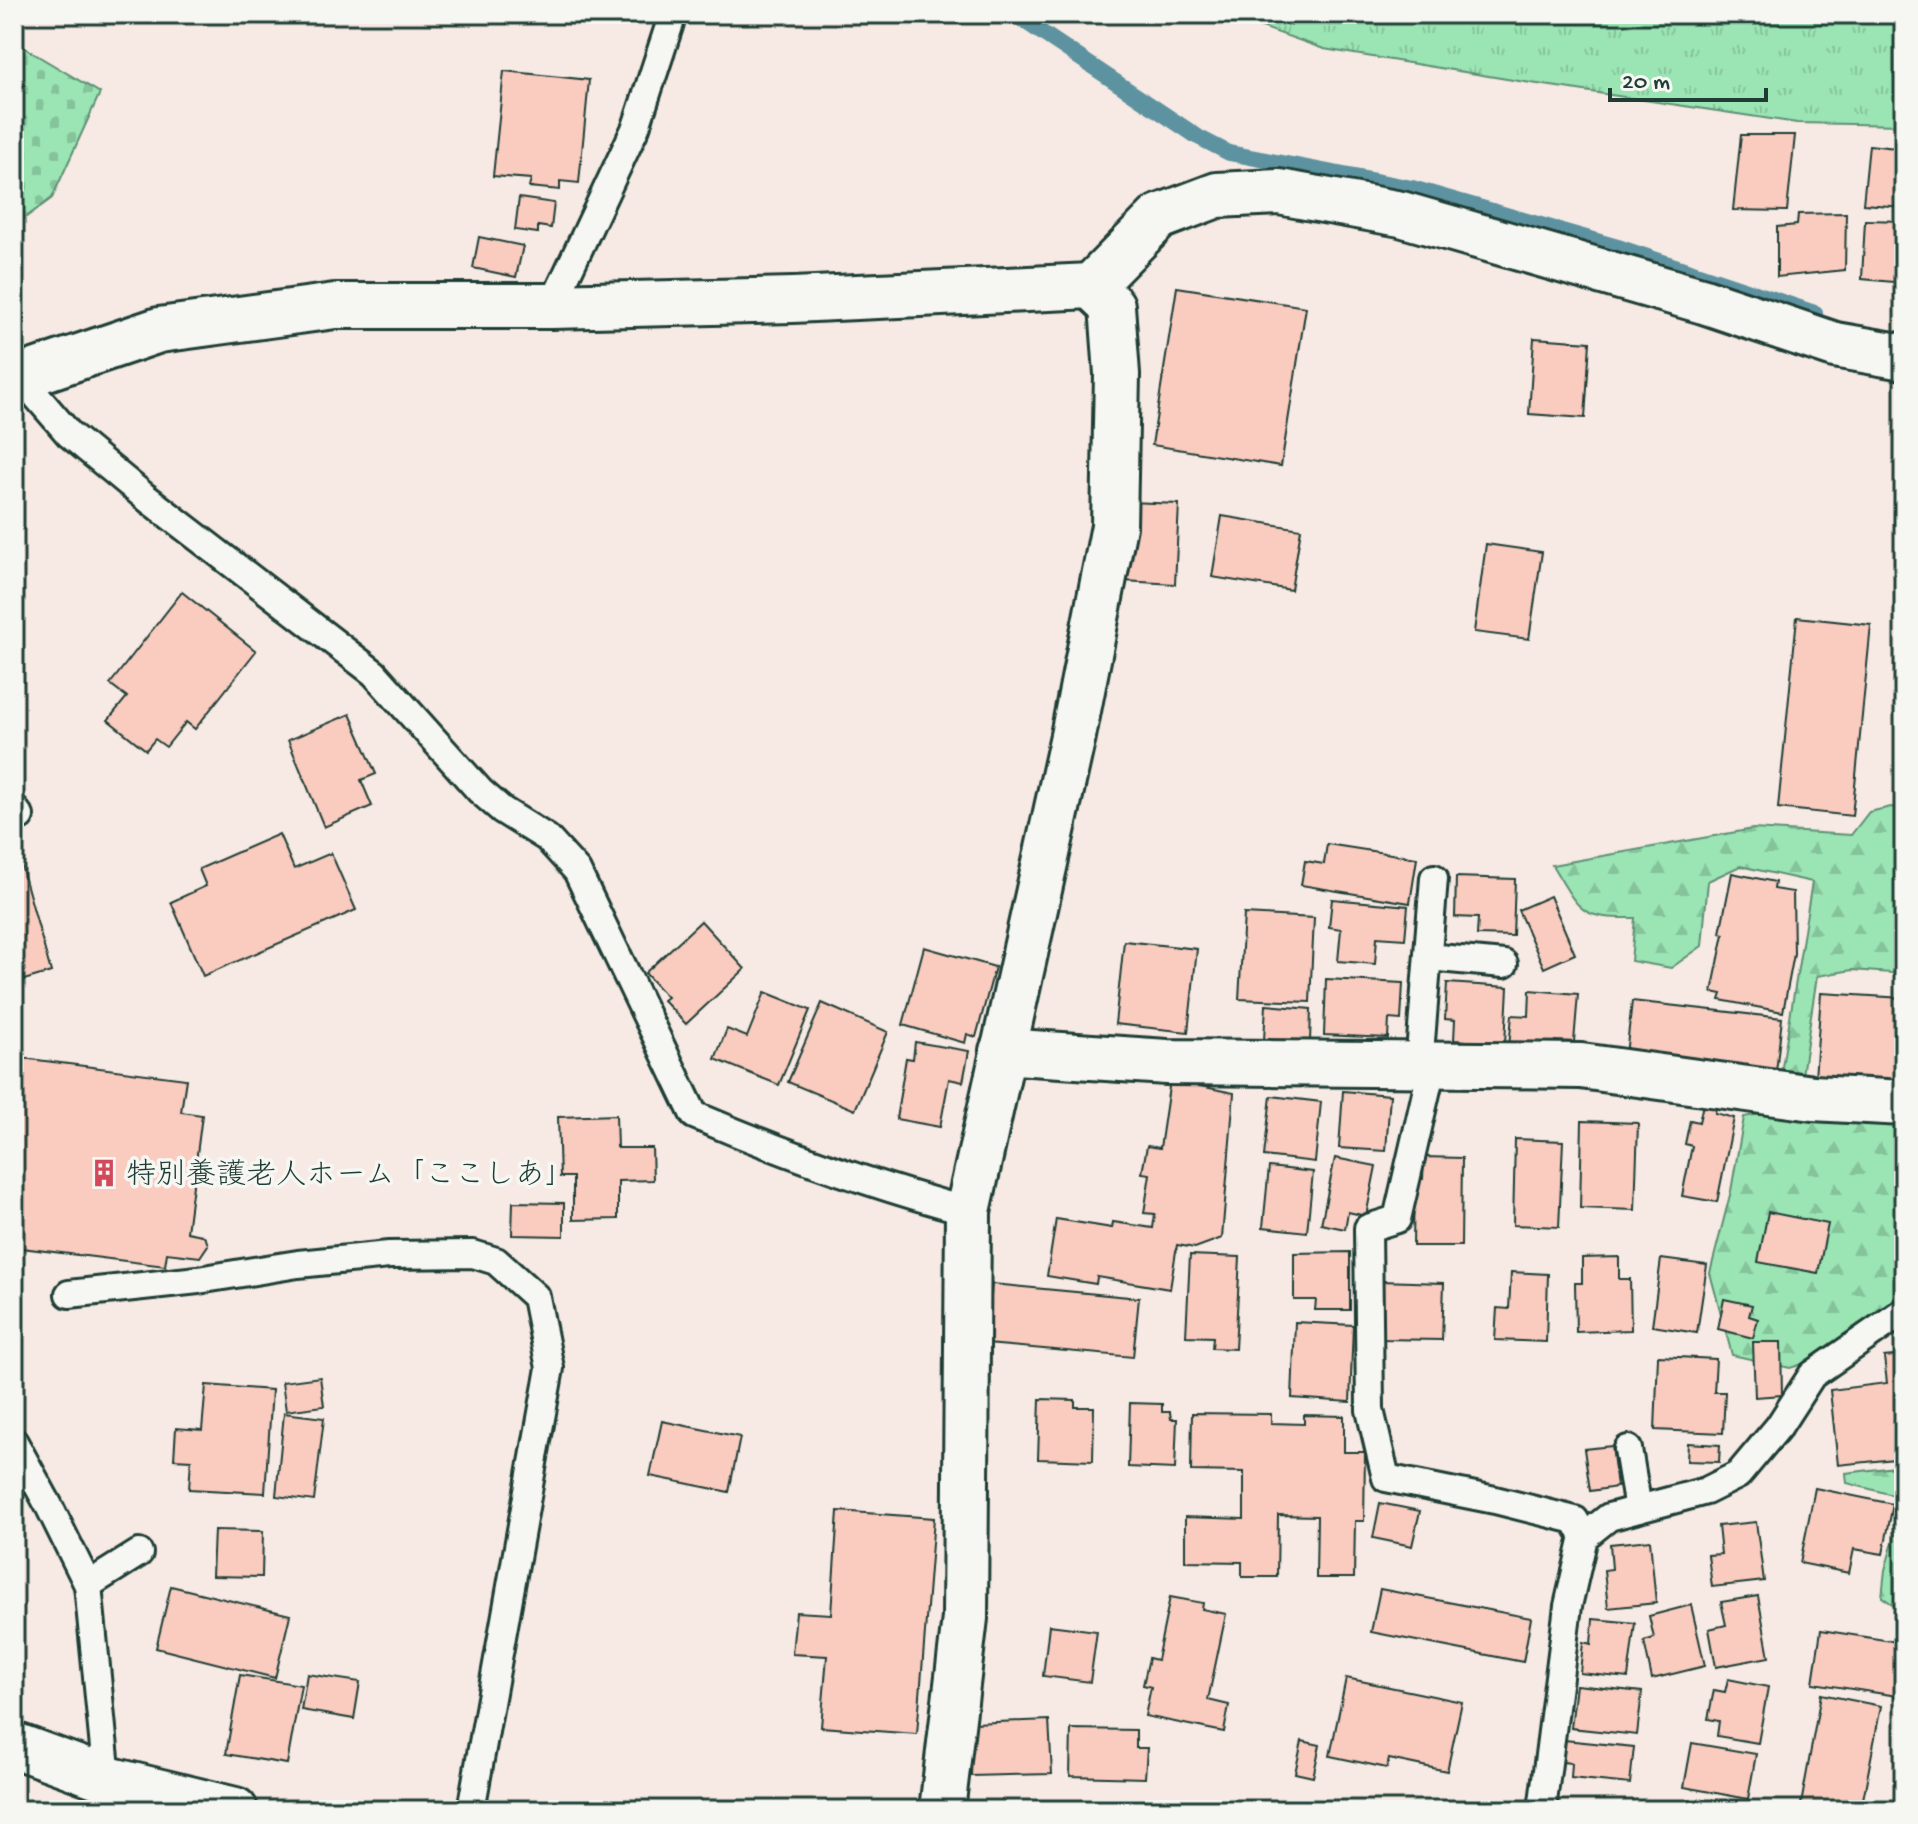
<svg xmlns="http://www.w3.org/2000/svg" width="1918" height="1824" viewBox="0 0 1918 1824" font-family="'Gochi Hand','Klee One',sans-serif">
<defs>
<pattern id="forest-firs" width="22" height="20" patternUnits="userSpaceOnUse" patternTransform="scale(2)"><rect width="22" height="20" fill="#9be4b3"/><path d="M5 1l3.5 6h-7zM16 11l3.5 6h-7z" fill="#85c49b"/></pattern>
<pattern id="cemetery-stones" width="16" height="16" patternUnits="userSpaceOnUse" patternTransform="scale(2)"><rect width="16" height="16" fill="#9be4b3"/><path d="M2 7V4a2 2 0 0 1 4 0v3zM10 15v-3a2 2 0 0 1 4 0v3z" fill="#85c49b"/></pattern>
<pattern id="park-tufts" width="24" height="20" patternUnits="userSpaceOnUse" patternTransform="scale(2)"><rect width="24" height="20" fill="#9be4b3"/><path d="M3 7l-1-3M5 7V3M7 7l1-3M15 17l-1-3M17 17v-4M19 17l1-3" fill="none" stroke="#85c49b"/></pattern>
</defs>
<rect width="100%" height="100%" fill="#f7e9e3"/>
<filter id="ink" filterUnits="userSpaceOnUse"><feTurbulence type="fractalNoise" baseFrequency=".0125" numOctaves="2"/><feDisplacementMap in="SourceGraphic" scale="16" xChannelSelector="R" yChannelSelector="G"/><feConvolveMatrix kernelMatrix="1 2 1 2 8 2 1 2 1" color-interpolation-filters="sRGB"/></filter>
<g filter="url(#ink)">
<g fill="url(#forest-firs)" stroke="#5d9074" stroke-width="2">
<path d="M1891,807L1904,809V974L1852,970L1817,976L1802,1075L1781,1073L1812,882L1740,866L1708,881L1702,946L1671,968L1631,961L1635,918C1579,919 1580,911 1552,865L1753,829L1851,835L1869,812Z"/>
<path d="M1786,1109L1904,1117V1301L1813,1361L1790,1368L1732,1355L1710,1273L1731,1191L1744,1117Z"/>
<path d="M1904,1466V1498L1847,1483L1846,1473Z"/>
<path d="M1904,1504V1612L1882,1597L1885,1570Z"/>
</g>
<path fill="url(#cemetery-stones)" stroke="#5d9074" stroke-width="2" d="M14,37L23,47L100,93L52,198L14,226Z"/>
<path fill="url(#park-tufts)" stroke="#5d9074" stroke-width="2" d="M1225,14H1904V125L1797,123L1531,83L1324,49Z"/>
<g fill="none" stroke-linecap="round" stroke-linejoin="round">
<path stroke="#5d92a0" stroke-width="16" d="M1014,14L1198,137L1229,153L1412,188L1621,248L1815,313"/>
</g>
<g fill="#facbbf" stroke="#1f3d34" stroke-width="2">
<path d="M504,71L589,80L579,183L560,181V190L529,187L531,179L493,176Z"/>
<path d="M1741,135H1795L1787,211L1733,210Z"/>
<path d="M1869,145L1904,149V207L1863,204Z"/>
<path d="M519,198L554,203L551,228L538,226V233L515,230Z"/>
<path d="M1846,213L1845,270L1777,277V227L1797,225L1798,214Z"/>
<path d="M1865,220L1904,221V283L1862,279Z"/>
<path d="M479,237L523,246L516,277L473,268Z"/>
<path d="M1177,287L1306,307L1281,466L1152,445Z"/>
<path d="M1534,338L1590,342L1585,418L1529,414Z"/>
<path d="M1128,502L1179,504L1175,584L1124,581Z"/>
<path d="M1222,516L1301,529L1291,590L1212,577Z"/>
<path d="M1486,544L1542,552L1529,639L1474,632Z"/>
<path d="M182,592L256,651L195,729L186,722L166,747L155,739L146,750L108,720L127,697L110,684Z"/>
<path d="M1797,617L1871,625L1852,816L1778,808Z"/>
<path d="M350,714L376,774L361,780L372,806L324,827L288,740Z"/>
<path d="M279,834L294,869L331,853L356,910L203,976L171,902L206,886L199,869Z"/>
<path d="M1327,844L1417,858L1410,903L1301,885L1305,861L1324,864Z"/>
<path d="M16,847L51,972L14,983V848Z"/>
<path d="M1732,873L1775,882L1774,889L1793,892L1794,954L1783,1012L1720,1000L1722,994L1712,992L1724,934L1720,933Z"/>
<path d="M1456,877L1515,879L1513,936L1477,935L1478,918L1455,917Z"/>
<path d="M1550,896L1575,954L1544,968L1518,910Z"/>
<path d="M1332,899L1408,906L1405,939L1377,937L1375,964L1338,961L1341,929L1329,927Z"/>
<path d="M1244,914L1314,918L1310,1002L1239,999Z"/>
<path d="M701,921L745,969L686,1024L663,1000L667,997L645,973Z"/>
<path d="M1124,941L1197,949L1188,1032L1115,1024Z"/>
<path d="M924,947L995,967L976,1037L967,1034L965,1043L903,1025Z"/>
<path d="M1326,979L1403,983L1401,1020L1389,1019L1388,1038L1324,1035Z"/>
<path d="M1447,983L1508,987L1505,1044L1454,1040L1455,1020L1445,1019Z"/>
<path d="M1530,990L1578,994L1574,1042L1555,1041L1553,1061L1508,1058L1512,1015L1529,1016Z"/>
<path d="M765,992L810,1010L779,1085L715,1059L727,1029L747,1037Z"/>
<path d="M1821,993L1904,998V1084L1815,1079Z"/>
<path d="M1632,1001L1782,1018L1776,1072L1626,1055Z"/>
<path d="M822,1003L888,1032L855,1110L788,1082Z"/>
<path d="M1266,1005L1311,1009L1310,1043L1264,1040Z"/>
<path d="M915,1042L969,1051L963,1082L949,1079L940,1127L896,1119L906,1058L913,1059Z"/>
<path d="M14,1057L186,1079L181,1112L202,1115L187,1232L202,1235L206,1239L208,1245L200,1257L167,1253L165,1266L14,1247Z"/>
<path d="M1170,1080L1234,1093L1222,1238L1195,1248L1177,1245L1170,1289L1097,1277L1096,1284L1047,1276L1056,1219L1112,1228L1113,1222L1153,1228L1155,1214L1144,1213L1150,1174L1142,1173L1147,1146L1160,1148Z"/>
<path d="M1343,1091L1390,1095L1386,1151L1339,1148Z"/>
<path d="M1271,1096L1321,1102L1315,1162L1264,1156Z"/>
<path d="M1703,1104L1716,1107L1715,1113L1734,1118L1717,1202L1682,1196L1692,1146L1685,1144L1690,1120L1699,1122Z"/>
<path d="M616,1115L617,1148H652L653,1180L618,1181V1219L573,1220V1177H560L558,1117Z"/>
<path d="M1582,1121L1638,1123L1635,1210L1580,1208Z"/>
<path d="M1515,1139L1563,1141L1559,1227L1513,1225Z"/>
<path d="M1424,1157L1462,1158L1461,1246H1413L1414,1179H1423Z"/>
<path d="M1335,1158L1376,1166L1366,1216L1348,1212L1345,1229L1321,1224Z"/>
<path d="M1269,1167L1313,1172L1307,1232L1263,1227Z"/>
<path d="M513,1202L564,1203V1236L512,1235Z"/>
<path d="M1768,1212L1828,1224L1818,1273L1758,1262Z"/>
<path d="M1350,1252V1310H1315L1316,1300H1294V1253Z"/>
<path d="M1190,1255L1240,1257L1235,1349L1212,1348L1213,1337L1186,1336Z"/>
<path d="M1619,1257V1279H1630L1631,1330L1576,1332L1575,1283H1582V1258Z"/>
<path d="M1661,1259L1707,1265L1697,1333L1652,1326Z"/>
<path d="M1511,1272L1548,1274L1546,1342L1495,1340L1497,1308L1509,1309Z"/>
<path d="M1380,1281L1444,1283L1442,1340L1379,1339Z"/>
<path d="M992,1284L1139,1298L1133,1357L987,1344Z"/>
<path d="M1724,1299L1752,1305L1749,1316L1758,1319L1753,1338L1718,1329Z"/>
<path d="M1295,1322L1353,1325L1350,1402L1292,1398Z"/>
<path d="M1753,1342H1781L1782,1395L1755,1397Z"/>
<path d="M1904,1355V1458L1838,1465L1830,1390L1887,1383L1884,1357Z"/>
<path d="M1658,1356L1716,1359L1714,1392H1725L1723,1433L1655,1430Z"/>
<path d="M320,1377L324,1406L286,1411L282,1382Z"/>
<path d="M206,1385L272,1390L265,1493L189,1489L191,1460L174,1459L176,1428L202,1430Z"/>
<path d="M1040,1399L1075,1400V1407H1094L1093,1461L1038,1459Z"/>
<path d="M1130,1403L1162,1404V1412H1170L1171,1419H1177L1175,1469L1128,1467Z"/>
<path d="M284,1413L324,1418L314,1501L276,1496Z"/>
<path d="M1192,1413L1271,1414V1423L1304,1424V1415L1344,1416V1452H1365L1364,1521H1355L1354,1578H1316L1317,1516L1278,1515L1277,1577H1242V1562L1185,1561V1517L1244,1519V1472L1191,1471Z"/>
<path d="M662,1421L740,1437L729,1492L650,1476Z"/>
<path d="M1688,1443L1720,1445L1719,1462L1687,1461Z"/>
<path d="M1612,1446L1617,1487L1590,1491L1584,1449Z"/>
<path d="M1815,1488L1893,1504L1883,1554L1854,1549L1849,1573L1800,1563Z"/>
<path d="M1380,1503L1420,1511L1412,1546L1373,1538Z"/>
<path d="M838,1511L934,1518L917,1734L821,1727L827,1656L792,1654L796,1612L831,1614Z"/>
<path d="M1756,1522L1764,1581L1712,1587L1708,1555L1721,1554L1718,1526Z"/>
<path d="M214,1530L263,1531L262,1577L212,1576Z"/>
<path d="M1650,1540L1656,1603L1608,1608L1604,1570L1612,1569L1610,1544Z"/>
<path d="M171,1586L290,1615L275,1678L156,1648Z"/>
<path d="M1380,1589L1531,1618L1523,1662L1371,1632Z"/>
<path d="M1758,1596L1769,1657L1716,1667L1709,1629L1726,1625L1721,1602Z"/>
<path d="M1170,1597L1203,1603L1202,1609L1226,1614L1208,1700L1229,1705L1224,1732L1145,1716L1151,1687L1143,1685L1149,1658L1157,1660Z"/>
<path d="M1691,1605L1705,1666L1652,1679L1644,1641L1654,1638L1649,1616Z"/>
<path d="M1593,1619L1635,1623L1628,1678L1580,1673L1583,1642L1591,1644Z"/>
<path d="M1049,1625L1097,1631L1090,1682L1043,1676Z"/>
<path d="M1821,1630L1904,1643V1697L1813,1683Z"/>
<path d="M307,1674L360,1682L354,1719L301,1710Z"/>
<path d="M240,1675L301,1685L287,1764L226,1754Z"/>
<path d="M1346,1678L1462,1702L1447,1771L1389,1759L1387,1768L1330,1756Z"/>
<path d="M1728,1679L1768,1687L1758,1743L1717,1736L1719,1721L1708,1719L1714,1690L1725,1692Z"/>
<path d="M1576,1685L1642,1692L1637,1735L1571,1728Z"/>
<path d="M1821,1694L1881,1706L1861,1810H1800Z"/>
<path d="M1049,1720L1052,1774L971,1776L973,1723Z"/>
<path d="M1071,1729L1136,1730V1748H1147L1145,1778L1070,1776Z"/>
<path d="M1564,1740L1634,1747L1630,1784L1571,1778L1572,1763L1562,1762Z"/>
<path d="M1302,1741L1320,1745L1313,1777L1295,1773Z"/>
<path d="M1692,1743L1756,1754L1748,1799L1684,1787Z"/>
</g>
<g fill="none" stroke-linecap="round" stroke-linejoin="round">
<defs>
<g id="service">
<path d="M552,306L636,127L673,14"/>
<path d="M14,370L69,434L144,496L374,673L480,791L502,810L547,838L577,871L694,1115C783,1153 874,1186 968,1211"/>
<path d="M14,808L20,816"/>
<path d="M1428,957L1504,964"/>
<path d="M1419,1066L1434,878"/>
<path d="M1432,1067L1397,1219L1368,1228L1370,1410L1386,1478L1495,1500L1575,1520L1584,1537"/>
<path d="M69,1294L198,1280L298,1264L389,1255L473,1254L496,1261L536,1297L550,1368L471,1810"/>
<path d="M14,1442L49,1506L88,1585L107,1779"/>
<path d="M1628,1449L1638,1509"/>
<path d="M88,1585L139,1553"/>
<path d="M1542,1810L1568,1606L1584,1537L1609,1517L1706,1491L1738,1475L1779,1426L1812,1375L1904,1311"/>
</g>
<g id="minor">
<path d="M14,379L159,330L335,306H552L793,300L1091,286"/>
<path d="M1002,1051L1167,1062L1581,1066L1813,1098L1904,1103"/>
<path d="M942,1810L965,1618L968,1211L1073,736L1114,526L1117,374L1112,306L1091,286L1159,217L1217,195L1279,192L1401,214L1704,301L1835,345L1904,357"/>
</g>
<path id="tertiary" d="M14,1745L107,1779L235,1810"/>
</defs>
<use href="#service" stroke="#1f3d34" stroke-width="32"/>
<use href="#minor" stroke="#1f3d34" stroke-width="50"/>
<use href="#tertiary" stroke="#1f3d34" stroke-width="50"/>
<use href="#service" stroke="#f6f6f2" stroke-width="26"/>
<use href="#minor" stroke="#f6f6f2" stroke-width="44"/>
<use href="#tertiary" stroke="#f6f6f2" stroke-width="44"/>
</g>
</g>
<defs>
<symbol id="building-bare" viewBox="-9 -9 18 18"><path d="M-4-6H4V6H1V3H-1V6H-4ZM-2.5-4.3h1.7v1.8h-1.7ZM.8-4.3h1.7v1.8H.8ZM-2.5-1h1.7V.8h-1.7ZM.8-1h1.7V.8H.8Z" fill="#d1495b" stroke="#f6f6f2" stroke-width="2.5" paint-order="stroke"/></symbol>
</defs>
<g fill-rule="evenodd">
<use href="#building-bare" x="84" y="1153" width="40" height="40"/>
</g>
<g text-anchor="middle" stroke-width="7" stroke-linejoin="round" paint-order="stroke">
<g font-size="30" fill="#1f3d34" stroke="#f6f6f2" text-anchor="start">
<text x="126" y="1183">特別養護老人ホーム「ここしあ」</text>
</g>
</g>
<rect width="1918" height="1824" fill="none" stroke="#f6f6f2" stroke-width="48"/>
<rect x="24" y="24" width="1870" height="1776" fill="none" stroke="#1f3d34" stroke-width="3" filter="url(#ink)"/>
<path d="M1610 88v12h156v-12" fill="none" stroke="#1f3d34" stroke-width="4"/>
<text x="1622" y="88" font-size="24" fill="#1f3d34" stroke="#f6f6f2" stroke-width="6" paint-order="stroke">20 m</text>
</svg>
